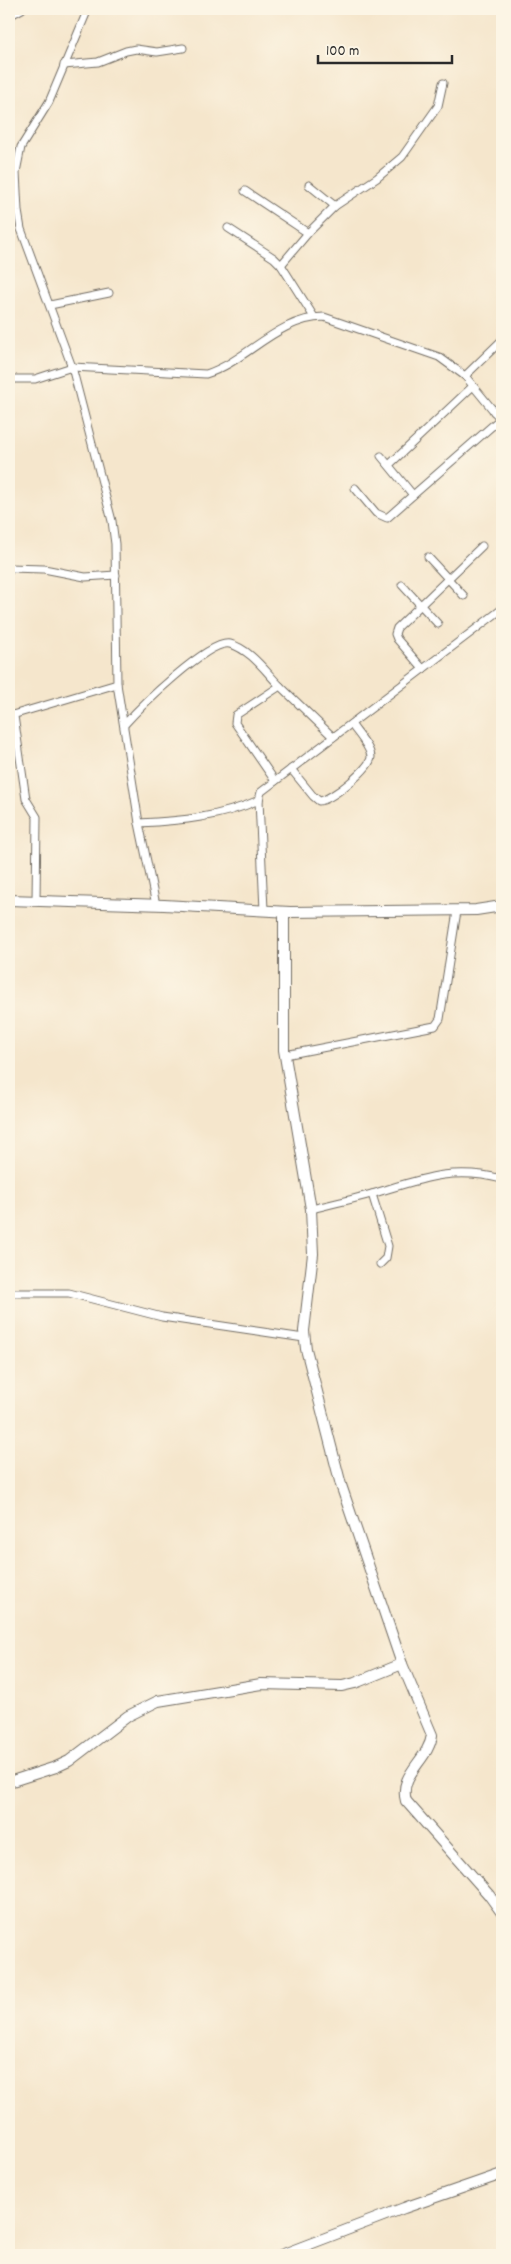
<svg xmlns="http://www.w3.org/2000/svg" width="511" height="2264" viewBox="0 0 511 2264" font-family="Dekko,sans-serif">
<rect width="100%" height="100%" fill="#fcf5e5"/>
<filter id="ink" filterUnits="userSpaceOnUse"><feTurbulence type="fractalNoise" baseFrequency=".02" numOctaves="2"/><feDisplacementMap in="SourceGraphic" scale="10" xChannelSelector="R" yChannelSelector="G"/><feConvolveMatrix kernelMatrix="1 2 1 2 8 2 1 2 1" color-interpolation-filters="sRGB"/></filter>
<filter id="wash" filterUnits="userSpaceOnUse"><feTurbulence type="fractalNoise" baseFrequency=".0096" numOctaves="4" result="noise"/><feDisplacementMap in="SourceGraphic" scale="20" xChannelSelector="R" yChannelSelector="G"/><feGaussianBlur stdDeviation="1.12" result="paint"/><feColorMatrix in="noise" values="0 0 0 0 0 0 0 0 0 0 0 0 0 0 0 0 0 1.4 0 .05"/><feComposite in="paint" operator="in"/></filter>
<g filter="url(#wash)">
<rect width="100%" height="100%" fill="#f5e6cc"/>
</g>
<g filter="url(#ink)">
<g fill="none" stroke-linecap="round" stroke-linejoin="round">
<defs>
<g id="street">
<path d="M88,9L49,102L21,147L16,172L18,211L21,229L72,367L112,521L115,544L117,684L139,823L156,905"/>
<path d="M9,16L22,9"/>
<path d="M64,65L98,62L126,51L136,49L157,52L183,48"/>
<path d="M309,185L335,206"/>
<path d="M245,191L308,233"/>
<path d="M228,228L274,258L281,265L314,317"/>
<path d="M281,265L308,233L335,206L377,178L402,157L438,106L443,83"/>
<path d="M50,305L109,293"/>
<path d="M465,376L502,340"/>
<path d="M9,379H35L72,367L206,374C247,361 277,318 324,317L439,357L465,376L502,421"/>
<path d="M494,412L502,405"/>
<path d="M381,456L413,495"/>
<path d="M389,465L473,386"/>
<path d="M355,488L376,513L387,518L500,419"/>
<path d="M428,557L464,596"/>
<path d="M9,568L44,569L85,577L116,575"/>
<path d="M402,585L438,624"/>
<path d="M423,669L397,639L395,634L397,628L482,546"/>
<path d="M9,716L117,684"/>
<path d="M14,716L26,799L37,817L36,901"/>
<path d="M124,725C139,708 209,639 230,644C250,649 266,672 280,686"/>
<path d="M291,769L313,796L319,801C330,801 371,768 371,757C370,746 357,733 351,724"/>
<path d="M275,781L235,723L236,715L280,686L333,737"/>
<path d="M139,823C181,821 221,817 259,800"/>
<path d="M264,910L259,800L261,792L502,609"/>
<path d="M285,1055L435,1026L440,1019L457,911"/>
<path d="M372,1194L388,1246L386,1258L380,1264"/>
<path d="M311,1209C332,1204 354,1199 375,1193C421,1179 453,1166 502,1179"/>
<path d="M9,1293H69L162,1317L304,1338"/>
</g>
<g id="secondary">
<path d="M9,900L164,905L290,912L476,910L502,906"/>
<path d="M284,912V1050L311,1209L313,1254L304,1331L306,1349L341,1485L402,1664L432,1735C429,1760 398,1774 406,1801L489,1895L502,1913"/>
<path d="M9,1782L56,1767L69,1761L128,1716L158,1701L261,1684L342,1686L355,1683L402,1664"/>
<path d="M281,2255L404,2208L502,2174"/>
</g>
</defs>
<use href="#street" stroke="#726c63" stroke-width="9"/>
<use href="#secondary" stroke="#726c63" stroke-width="12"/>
<use href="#street" stroke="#fff" stroke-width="7"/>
<use href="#secondary" stroke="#fff" stroke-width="10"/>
</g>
</g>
<rect width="511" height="2264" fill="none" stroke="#fcf5e5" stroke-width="30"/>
<path d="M318 55v8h134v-8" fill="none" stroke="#2b2b2b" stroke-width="2.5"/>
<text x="326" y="55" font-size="15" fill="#2b2b2b" stroke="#fcf5e5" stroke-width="4" paint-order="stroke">100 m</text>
</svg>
